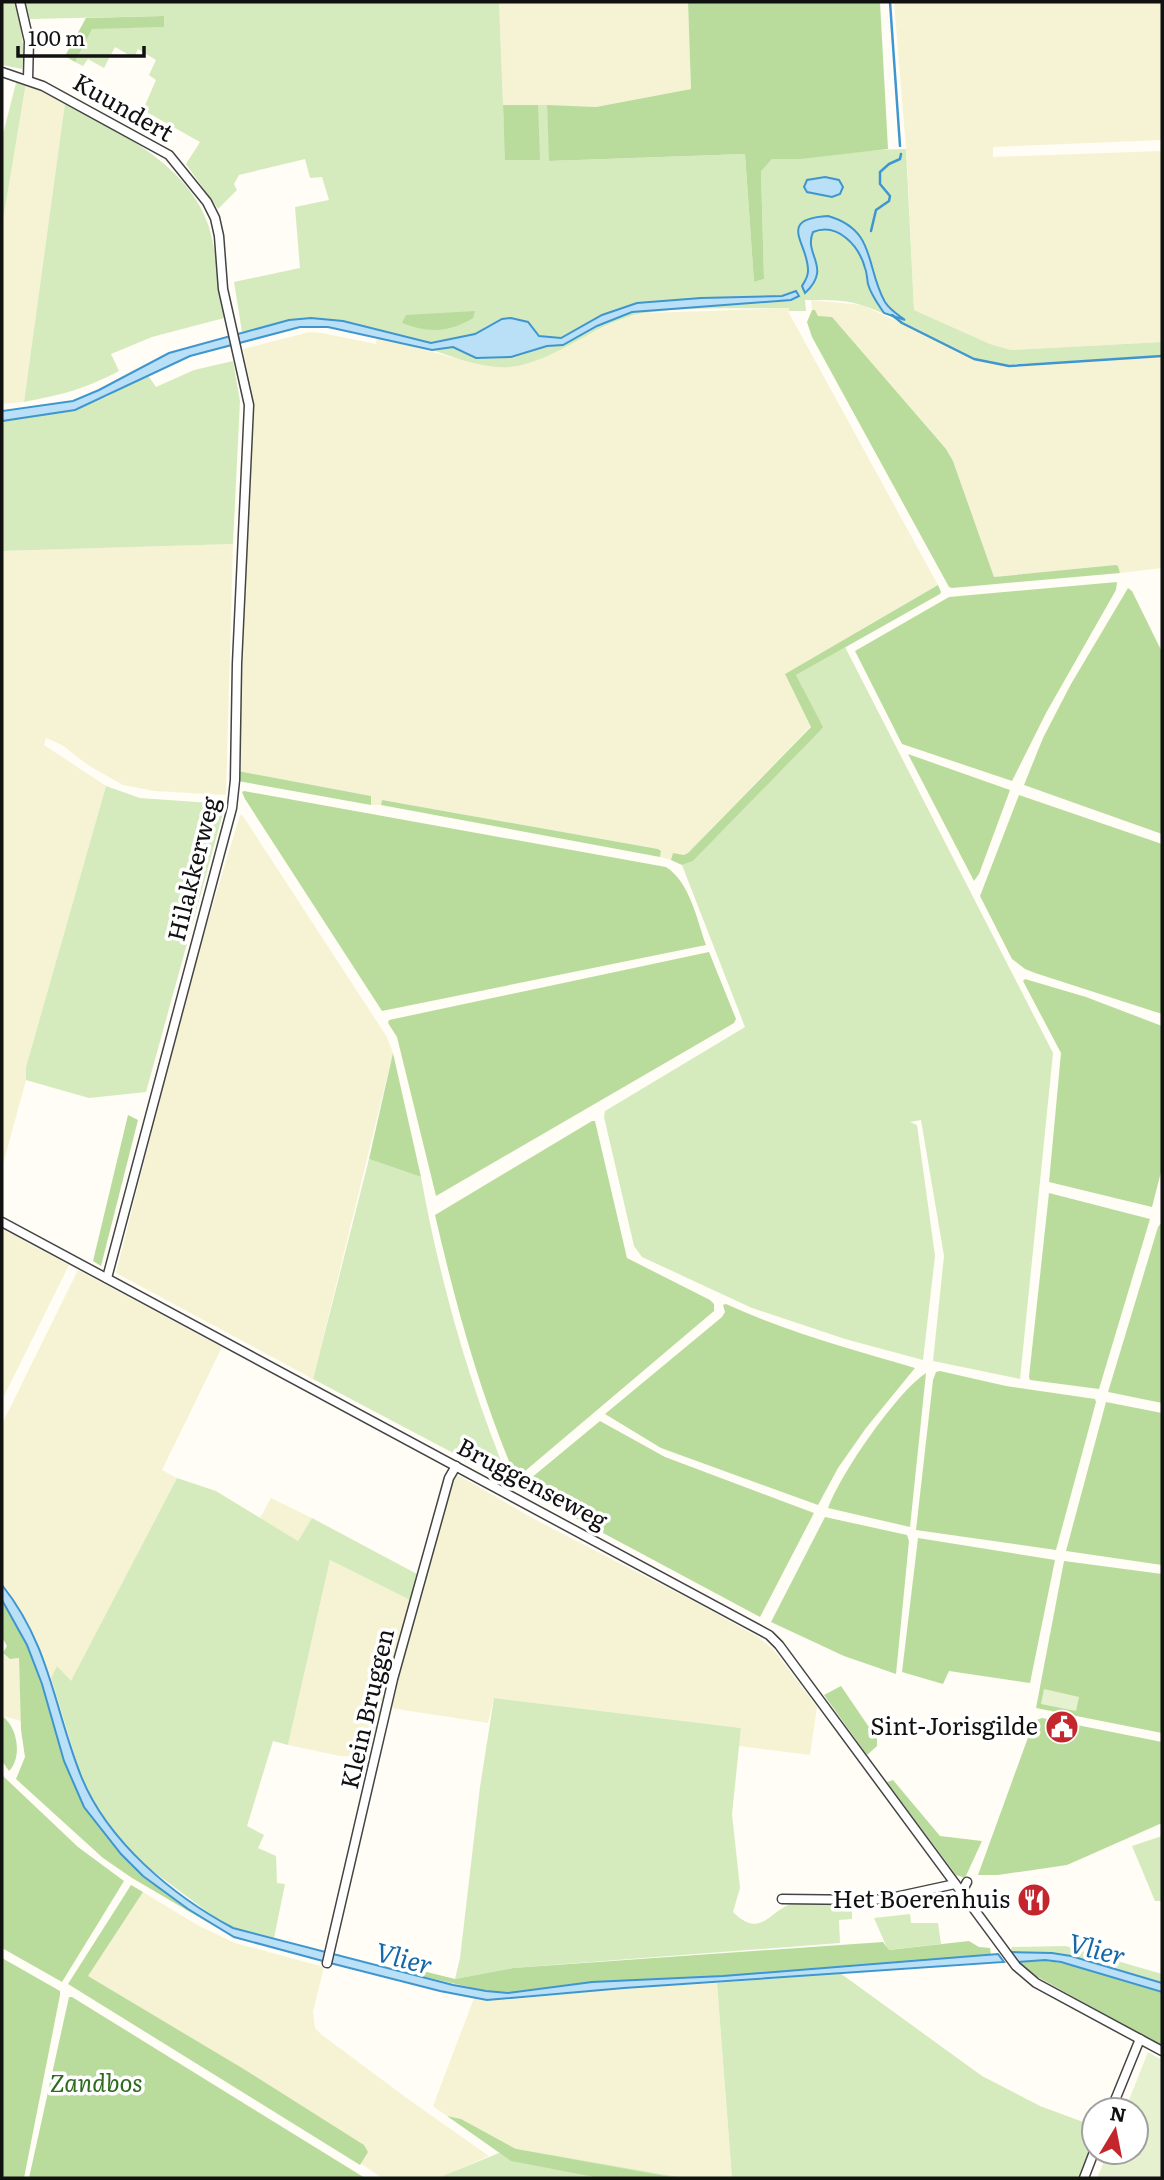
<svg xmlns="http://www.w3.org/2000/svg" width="1164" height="2180" viewBox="0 0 1164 2180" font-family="Literata,serif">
<rect width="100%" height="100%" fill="#fffdf5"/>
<g fill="#f6f3d4">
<path d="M499,2H688L691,89L596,107L503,105Z"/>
<path d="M894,2H1162V140L993,147V157L1162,151V342L1011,350L990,344L914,310L907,161Z"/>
<path d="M26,83L65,103L24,402L2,404V226Z"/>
<path d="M811,300L862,305L976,358L1013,365L1162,356V568L1120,573L1119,570H1067L994,577L953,461L946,449L817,316L815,310H812Z"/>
<path d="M790,308L789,313L938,585L785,674L811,726L688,853L684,855L673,853L671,860L660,857L661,851L658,849L382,800L381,805H371V796L238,771L252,418L251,388L243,349L309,332L322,333L376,344L377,337L477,364L510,367L537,360L620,319L645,313Z"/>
<path d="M233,544L226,795L154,791L123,785L88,765L62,745L46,738L44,745L106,786L26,1067V1080L2,1168V551Z"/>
<path d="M240,815L243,816L387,1037L393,1053L313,1379L116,1273L190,980Z"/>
<path d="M2,1229L69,1265L2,1400Z"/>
<path d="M78,1270L222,1347L162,1470L177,1478L71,1682L57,1667L51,1678L29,1628L2,1585V1424Z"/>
<path d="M456,1474L536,1520L699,1604L758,1637L773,1649L817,1707L810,1755L739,1746L741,1728L494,1698L488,1723L390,1708L445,1503Z"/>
<path d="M271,1498L312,1518L298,1541L260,1518Z"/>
<path d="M330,1560L410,1600L368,1757L340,1756L288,1745Z"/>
<path d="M2,1653L10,1659L19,1658L21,1721L2,1716Z"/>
<path d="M143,1892L199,1926L235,1943L324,1967L313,2012L315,2028L322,2035L408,2099L489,2156L440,2178H382L87,1976Z"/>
<path d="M717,1983L732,2178H676L516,2149L447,2116L433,2106L474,1998L503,2000L624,1988Z"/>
</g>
<g fill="#d5ebbd">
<path d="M2,2H17L24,52L22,69L2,65Z"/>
<path d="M25,2H499L504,129L538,105H547L550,161L745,154L754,282L764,279L761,170L772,159C817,159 861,149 906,149L914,310L990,344L1011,350L1162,342V356L998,365C950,356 910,321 864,306C846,299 824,300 805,300L806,311H789V308C742,309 691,306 644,313C596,321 557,362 510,367C484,369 456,358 432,350L453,347L476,358L511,357L547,346L563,345L597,326L632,312L791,300L798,296L796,291L782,296L701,298L637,303L602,315L561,338L539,336L530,325L493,323L475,334L431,343L343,321L323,319L289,320L242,332L234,282L300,268L295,207L329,200L322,177L310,178L305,159L239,175L234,184L237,190L218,209L186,164L200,142L143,110L156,80L149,75L156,60L138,49L134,58L115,47L104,68L88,59L83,66L75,62L92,28L163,27L164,16L30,19Z"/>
<path d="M17,79L26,83L2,226V138Z"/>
<path d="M65,103C119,132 189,165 209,227C217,255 220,289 224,318L152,337L111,354L119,371C82,390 64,394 24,402Z"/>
<path d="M233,361L240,401L233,544L2,551V421L75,410L108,396L147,374L156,387L194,370Z"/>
<path d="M845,647L1053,1053L1020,1379L933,1361L944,1256L921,1120L910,1122L917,1125L935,1256L923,1360L845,1339L752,1308L642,1257L634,1246L604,1117L605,1111L745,1027L682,865L693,861L821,730L822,727L796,675Z"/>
<path d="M106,786L140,798L225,804V806L146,1092L89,1098L26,1080V1067Z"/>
<path d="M369,1159L421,1177C440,1282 469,1384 510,1483L313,1379Z"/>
<path d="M177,1478L216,1491L298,1541L312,1518L417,1574L410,1600L330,1560L288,1745L273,1741L247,1826L264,1835L258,1848L276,1856L277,1883L285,1884L274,1938L233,1928L217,1919L150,1869L116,1834L97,1807L81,1776L51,1678L57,1666L71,1681Z"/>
<path d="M494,1698L741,1728L732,1814L740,1888L733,1912C762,1941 770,1908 796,1902C810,1898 836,1902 852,1902V1919L839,1920L840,1943L513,1968L455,1979L460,1958L480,1787Z"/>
<path d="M1162,1836V1901H1155L1132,1846Z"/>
<path d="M910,1914L911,1923H938L941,1944L888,1950L874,1918Z"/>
<path d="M1066,1946L1162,1974V1983L1071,1956L1010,1952L1012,1947Z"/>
<path d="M840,1973L982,2076L1040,2106L1094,2126V2143L1080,2178H732L717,1983Z"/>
<path d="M511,2148L684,2178H438Z"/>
</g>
<g fill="#b9dc9c">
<path d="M688,2H880L888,149L800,159H772L761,171L764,279L754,282L745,154L549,161L547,105L596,107L691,89Z"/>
<path d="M164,16V27L92,29L75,62L65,56L86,18Z"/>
<path d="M503,105H538L540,160H505Z"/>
<path d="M812,310H815L818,316L832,317L946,449L953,461L994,577L1116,565L1118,566L1120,573L952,588L949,587L812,337L807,322Z"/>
<path d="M475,311L473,318C448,333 429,333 402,323L406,315Z"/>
<path d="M1117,582L1116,590L1046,713L1012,781L902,744L855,651L949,597Z"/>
<path d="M938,585L941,592L940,594L796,675L823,727L821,730L693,861L682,865L671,860L673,853L684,855L688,853L811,727L785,674Z"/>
<path d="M1128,588L1132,591L1162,652V834L1024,785L1043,738L1071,684Z"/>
<path d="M908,754L1010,790L979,874L974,881Z"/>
<path d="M238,771L371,796V805L238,781Z"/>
<path d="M244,791L666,867C690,882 697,920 706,945L382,1011L245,799L242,792Z"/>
<path d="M1019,795L1162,844V1014L1035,973L1025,969L1012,959L980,896Z"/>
<path d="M382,800L658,849L661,851L660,857L381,805Z"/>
<path d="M709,952L736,1019L734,1023L436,1196L397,1037L388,1023L389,1020Z"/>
<path d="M1025,979L1086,997L1162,1026V1168L1152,1207L1049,1182L1061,1053L1023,981Z"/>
<path d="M393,1053L421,1177L369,1159Z"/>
<path d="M128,1115L138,1120L101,1266L93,1261Z"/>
<path d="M592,1121H595L627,1258L710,1300L714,1304V1311L518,1477L515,1476C479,1390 456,1306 435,1215Z"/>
<path d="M1049,1193L1150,1219L1099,1389L1030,1380L1029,1377Z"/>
<path d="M1162,1222V1403L1108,1392L1158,1227Z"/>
<path d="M726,1304C787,1332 851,1349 915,1368L866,1428L838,1468L818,1505L661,1448L605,1414L722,1317L725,1312L723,1305Z"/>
<path d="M940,1371L1006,1386L1095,1399L1096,1402L1056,1550L916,1530L933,1380L936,1372Z"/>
<path d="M926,1373L910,1527L828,1508C840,1474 897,1392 926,1373Z"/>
<path d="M1106,1402L1162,1413V1565L1066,1551Z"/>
<path d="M600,1421L665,1457L814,1513L760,1617L519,1488Z"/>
<path d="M825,1517L907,1535L909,1541L896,1674L844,1656L771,1622Z"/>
<path d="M918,1538L1055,1560L1030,1683L949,1671L943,1684L902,1672Z"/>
<path d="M1064,1561L1162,1574V1733L1036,1708Z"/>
<path d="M2,1600L27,1645L42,1684L64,1761L84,1807L121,1854L143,1876L219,1929L132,1878L103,1858L16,1779L25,1757L21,1730L19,1658L10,1659L3,1653L7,1646L2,1637Z"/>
<path d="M841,1686L877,1739V1746L867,1755L824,1695Z"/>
<path d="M2,1716C17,1726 23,1757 9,1771L2,1761Z"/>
<path d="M1042,1718L1162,1742V1823L1067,1865L998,1875H978L1034,1721Z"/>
<path d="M2,1775L78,1847L124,1881L62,1982L2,1948Z"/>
<path d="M893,1780L940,1836L982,1841L965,1878L956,1875L887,1782Z"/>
<path d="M131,1885L143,1892L88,1976L242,2068L364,2145L368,2152L360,2165L68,1984Z"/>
<path d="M969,1941L979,1947L990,1948L991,1955L723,1976L592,1982L508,1993L486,1991L404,1972L407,1967L455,1979L513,1968L883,1942L889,1950Z"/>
<path d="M2,1958L60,1991V1995L24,2178H2Z"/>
<path d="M1028,1960C1074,1960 1118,1979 1162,1992V2046L1036,1976L1018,1962Z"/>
<path d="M69,1997H72L365,2178H29Z"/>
<path d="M447,2116L461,2119L516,2149L676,2178H600L511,2161Z"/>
</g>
<g fill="#e6f2cf">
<path d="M1044,1689L1079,1697L1076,1711L1041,1704Z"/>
<path d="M1148,2052L1162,2060V2178H1097L1108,2152H1136V2110H1125Z"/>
</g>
<g fill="#b9e0f7" stroke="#3f96cf" stroke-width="2">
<path d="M825,177L839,180L843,187L840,194L832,197L807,192L804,187L807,180Z"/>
<path d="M828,216C877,230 865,267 885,302C890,310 897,314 905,320L884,313C878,304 871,295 868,284C867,279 867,273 865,268C859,246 838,222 813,232C803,255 833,267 805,293L802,286C805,281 808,277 808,271C809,244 775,219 828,216Z"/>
<path d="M796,291L799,296L791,300L632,312L597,326L563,345L547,346L511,357L476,358L453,347L432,350L328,327H300L190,356L75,410L2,421V411L73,401L99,390L169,353L289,320L311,318L343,321L431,343L475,334L502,319L511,318L528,322L539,336L561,338L602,315L637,303L701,298L782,296Z"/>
<path d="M2,1585C50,1645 54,1708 81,1776C107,1841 173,1896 233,1928L453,1985L486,1991L508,1993L592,1982L723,1976L998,1954L1004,1962L624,1988L487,2000L440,1991L334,1964L234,1937L188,1909L143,1876L121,1854L84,1807L64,1761L42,1684L27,1645L2,1600Z"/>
<path d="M1010,1952L1052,1953L1071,1956L1162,1983V1992L1061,1962L1045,1960L1018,1962Z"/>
</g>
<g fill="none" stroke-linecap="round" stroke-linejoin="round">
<g stroke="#3f96cf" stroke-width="2.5">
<path d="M890,2L900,146"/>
<path d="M871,231L876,210L889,201L890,196L880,184V172L889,164L900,159L901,154"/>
<path d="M892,315L902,323L974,359L1009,366L1162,356"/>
</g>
<defs>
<g id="street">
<path d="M20,2L29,41L28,79"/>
<path d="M2,72L43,86L169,155L207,202L215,218L219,236L223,289L249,405L237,664L235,780L232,808L107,1278"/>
<path d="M2,1222L769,1635L779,1645L1016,1966L1036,1983L1162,2051"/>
<path d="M961,1893L967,1882"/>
<path d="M782,1899L868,1900L886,1899L955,1884"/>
<path d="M327,1963L393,1679L449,1478L456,1466"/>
<path d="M1111,2110L1140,2039"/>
<path d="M1084,2178L1094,2152"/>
</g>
</defs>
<use href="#street" stroke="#444" stroke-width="11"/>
<use href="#street" stroke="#fff" stroke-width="8"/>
</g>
<defs>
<symbol id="civic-disc" viewBox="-11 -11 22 22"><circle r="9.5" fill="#c4262e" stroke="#fff"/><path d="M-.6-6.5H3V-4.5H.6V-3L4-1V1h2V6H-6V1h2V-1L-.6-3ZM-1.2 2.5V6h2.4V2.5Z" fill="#fff"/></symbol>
<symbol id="restaurant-disc" viewBox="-11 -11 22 22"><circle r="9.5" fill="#c4262e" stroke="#fff"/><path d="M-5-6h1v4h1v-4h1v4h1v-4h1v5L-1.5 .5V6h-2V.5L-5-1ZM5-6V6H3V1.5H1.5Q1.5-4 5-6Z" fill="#fff"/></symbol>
</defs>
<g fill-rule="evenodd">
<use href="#civic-disc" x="1043" y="1708" width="38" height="38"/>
<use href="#restaurant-disc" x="1015" y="1881" width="38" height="38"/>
</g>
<g text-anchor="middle" stroke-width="7" stroke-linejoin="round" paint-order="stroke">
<g font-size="24" fill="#111" stroke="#fff">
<text transform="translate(123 108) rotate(30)" y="8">Kuundert</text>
<text transform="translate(194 869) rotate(-76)" y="8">Hilakkerweg</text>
<text transform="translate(532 1484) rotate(28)" y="8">Bruggenseweg</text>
<text transform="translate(368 1709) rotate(-77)" y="8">Klein Bruggen</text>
</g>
<g font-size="24" fill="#111" stroke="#fff" text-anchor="end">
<text x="1038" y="1735">Sint-Jorisgilde</text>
<text x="1010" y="1908">Het Boerenhuis</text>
</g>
<g font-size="24" font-style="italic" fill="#2f6b1f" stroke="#fff">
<text x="96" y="2092">Zandbos</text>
</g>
<g font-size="26" font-style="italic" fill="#1768a6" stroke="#fff">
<text transform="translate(1097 1950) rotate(15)" y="9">Vlier</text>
<text transform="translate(404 1959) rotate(15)" y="9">Vlier</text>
</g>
</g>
<rect width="1164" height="2180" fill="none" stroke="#111111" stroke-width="7"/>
<g transform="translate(1115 2131) rotate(10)"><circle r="33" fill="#ffffff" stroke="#a0a0a0" stroke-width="2"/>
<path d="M0-5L12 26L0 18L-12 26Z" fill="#c4262e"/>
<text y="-10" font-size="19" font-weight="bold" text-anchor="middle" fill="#111111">N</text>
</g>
<path d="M18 46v10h126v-10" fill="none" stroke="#111111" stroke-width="3.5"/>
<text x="28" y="46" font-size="21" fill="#111111" stroke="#ffffff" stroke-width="5" paint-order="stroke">100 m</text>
</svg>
